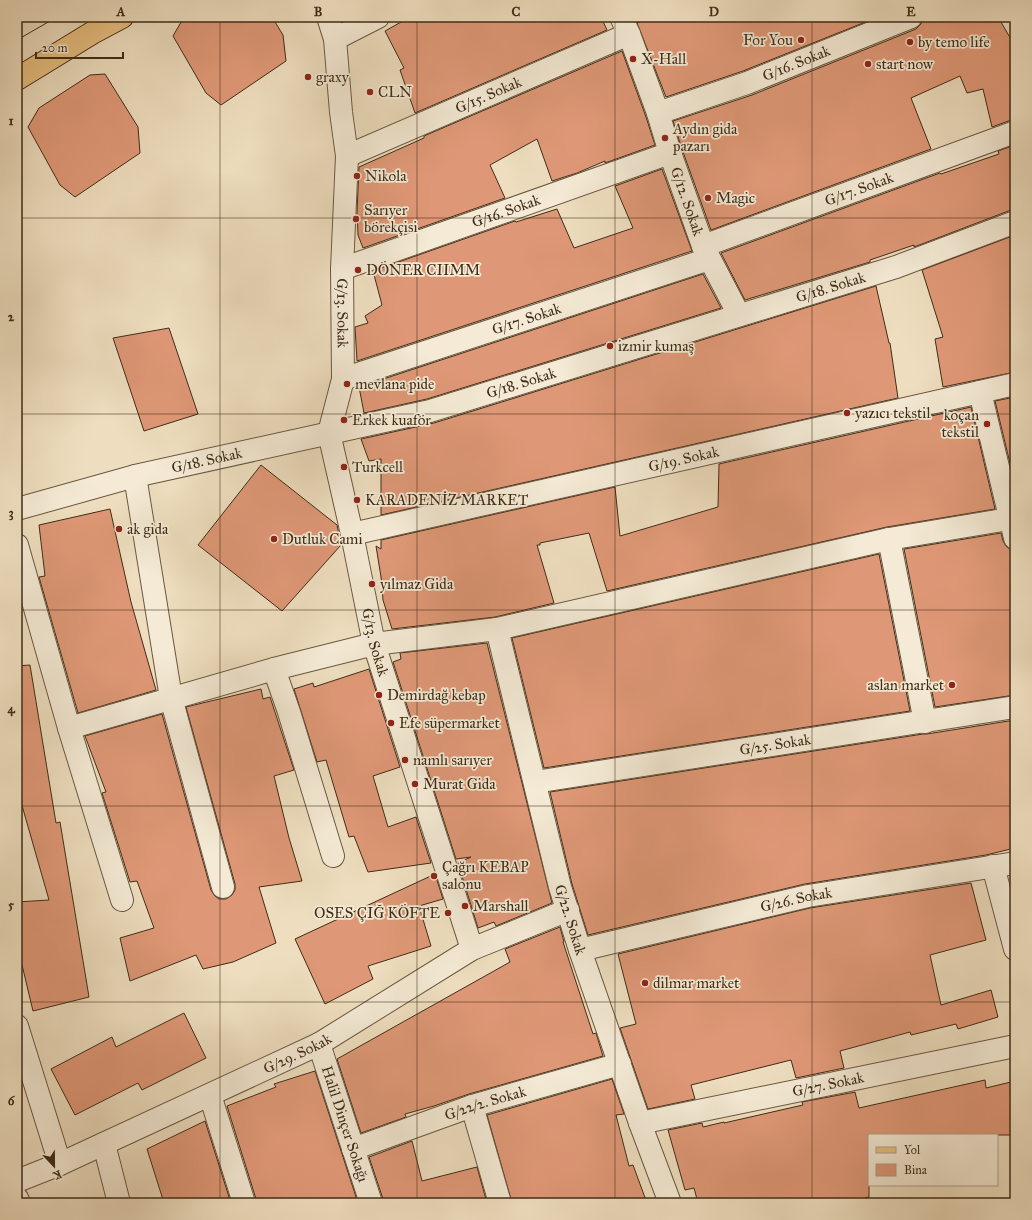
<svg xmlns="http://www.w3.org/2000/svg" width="1032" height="1220" viewBox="0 0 1032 1220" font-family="'IM FELL Great Primer',serif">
<rect width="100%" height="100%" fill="#eedebf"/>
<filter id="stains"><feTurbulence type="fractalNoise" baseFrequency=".005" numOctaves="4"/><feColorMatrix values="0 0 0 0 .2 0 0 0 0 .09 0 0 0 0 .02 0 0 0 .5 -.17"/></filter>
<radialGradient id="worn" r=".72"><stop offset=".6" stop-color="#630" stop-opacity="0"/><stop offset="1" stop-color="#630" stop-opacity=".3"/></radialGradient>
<g fill="#df9877" stroke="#3f2c17">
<path d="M184,17H272L283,35L286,61L221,105L206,93L173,36Z"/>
<path d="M410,17H601L607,30L415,113L400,70L404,68L385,31Z"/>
<path d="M651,17H878L743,71L666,97L637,23Z"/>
<path d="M923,17H998L1015,46V120H1011L992,127L983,89L967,93L960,76L911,98L931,149L711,230L682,149L673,121L752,95L916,29L921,24Z"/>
<path d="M622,51L646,117L655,145L605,163V161L577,173L552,181L537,139L490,165L505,198L363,248L358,235L357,212L359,167L424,138V136Z"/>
<path d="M105,74L138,127L140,153L75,197L60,185L28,127L39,108L90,75Z"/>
<path d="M1015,145V210H1011L914,247V245L870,260V262L745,300L721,253L940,173L941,174L999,154L998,151Z"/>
<path d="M662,169L692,251L357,361L355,327L368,323L365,316L382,305L373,271L515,221L516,222L557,209L574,248L633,228L615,186Z"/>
<path d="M1015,235V372L943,387L935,339L943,337L922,270Z"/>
<path d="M703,274L721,308L427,399L364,413L359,387Z"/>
<path d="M876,286L889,343H890L898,398L381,515V459L369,461L361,439L434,423Z"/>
<path d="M169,328L198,414L144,431L113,338Z"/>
<path d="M1015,397V484L995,401Z"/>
<path d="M971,407L995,509L887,527L607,591L589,533L540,543V545H537L554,603L495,617L392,629L383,600L381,577L376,546L381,549V540L615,487L620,536L718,507L719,464Z"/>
<path d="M261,465L337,525L341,545L282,611L198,545Z"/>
<path d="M110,509L131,602L156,690L78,713L39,577L45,576L39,525Z"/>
<path d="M1001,533L1003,541L1006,546L1011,550H1015V695L935,707L904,549Z"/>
<path d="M879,554L910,711L544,768L512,638Z"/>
<path d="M487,643L552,903L496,926L494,922L478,928L458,863L471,857L456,859L393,662L401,659L400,653Z"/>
<path d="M30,665L56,823L60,822L89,997L33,1011L17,944V902L49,900L17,788V666Z"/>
<path d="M369,669L400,767L373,776L388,827L416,817L431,863L368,872L354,836L349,837L326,760L317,762L294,689L313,683L314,687Z"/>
<path d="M261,689L263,699L270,697L294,770L274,776L289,838L302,881L259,887L276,943L233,962L203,969L196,955L130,981L120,938L154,928L137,881L130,882L102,793L106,792L85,736L162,714L211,890L215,896L219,899H226L232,895L235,890V884L186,707Z"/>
<path d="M1015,720V848L986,855L805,884L588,935L572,884L550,792L923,734H927Z"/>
<path d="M435,874L443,899L419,906L431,946L368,966L373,979L325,1004L295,939Z"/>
<path d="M971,883L986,940L930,955L941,1005L991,990L998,1017L958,1029L956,1024L911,1035L910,1032L840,1051L844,1068L796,1078L791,1060L691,1085L695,1099L648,1109L620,1028L636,1024L618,954L810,908Z"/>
<path d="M560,927L564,942H563L593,1034L596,1033L603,1056L469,1094L434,1106L405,1114L406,1117L361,1133L337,1059L510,962L505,949Z"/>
<path d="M184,1013L206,1058L142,1090L138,1083L75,1115L51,1069L112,1037L116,1047Z"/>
<path d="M315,1071L358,1203H256V1199L227,1106L276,1087L274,1084Z"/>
<path d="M612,1079L624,1114L616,1115L629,1166L633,1165L647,1203H512L487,1115Z"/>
<path d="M985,1080L986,1088L1015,1081V1135H869V1197L845,1203H698L694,1188L685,1190L668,1130L702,1123L703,1127L724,1122V1123L803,1105L802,1102L850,1093H851L855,1092L859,1108Z"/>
<path d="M205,1121L230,1200L221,1203H164L147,1149Z"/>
<path d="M412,1141L422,1181L477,1167L487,1203H383V1199L369,1157Z"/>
</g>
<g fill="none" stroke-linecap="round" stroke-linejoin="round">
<defs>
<g id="minor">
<path id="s1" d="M328,17L335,39L341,112L347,156L342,269L343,379L329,433L352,534L374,644L472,949"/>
<path id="s2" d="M621,17L629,34L658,113L670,153L703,246L739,315"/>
<path d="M335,39L378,17"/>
<path id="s3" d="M658,113L747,83L911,17"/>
<path id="s4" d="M347,156L629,34"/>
<path id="s5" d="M703,246L1015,132"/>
<path id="s6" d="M342,269L670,153"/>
<path id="s7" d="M343,379L709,259"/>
<path d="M980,392L1015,538"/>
<path d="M135,476L171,698L223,887"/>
<path id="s8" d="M17,509L135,476L430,411L896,267L1015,222"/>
<path id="s9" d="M352,534L1015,384"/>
<path d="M889,539L925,722"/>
<path d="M17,545L69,728L122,900"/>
<path id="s10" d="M497,629L560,887L580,950L640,1123L670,1203"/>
<path d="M274,669L289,712L333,856"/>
<path d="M69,728L274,669L374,644L497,629L889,539L1015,518"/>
<path id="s11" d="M535,782L1015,707"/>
<path d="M993,866L1015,949"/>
<path id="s12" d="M580,950L808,896L1015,863"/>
<path d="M17,1026L60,1164"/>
<path id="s13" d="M319,1044L371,1203"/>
<path d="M210,1095L244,1203"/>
<path d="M472,1106L500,1203"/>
<path id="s14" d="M640,1123L1015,1046"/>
<path d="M104,1144L119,1203"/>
<path id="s15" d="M353,1149L472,1106L620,1064"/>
<path id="s16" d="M17,1181L60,1164L319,1044L472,949L568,910"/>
<path d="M17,1198L19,1203"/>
</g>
<path id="major" d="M17,79L92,33L122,17"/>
</defs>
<use href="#minor" stroke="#6b5841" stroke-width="24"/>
<use href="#major" stroke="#3f2c17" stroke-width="24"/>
<use href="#minor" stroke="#f4ead5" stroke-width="22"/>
<use href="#major" stroke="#e7bf80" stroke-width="22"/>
<g stroke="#3f2c17" stroke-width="1">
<path d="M17,24L28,17"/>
<path d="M17,40L57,17"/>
</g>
</g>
<path fill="none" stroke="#3f2c17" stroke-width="1" stroke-opacity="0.55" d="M220,17V1203M417,17V1203M615,17V1203M812,17V1203M17,218H1015M17,414H1015M17,610H1015M17,806H1015M17,1002H1015"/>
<g fill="#8f2418" stroke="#f4ead5" stroke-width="1.5">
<circle cx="801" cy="40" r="4"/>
<circle cx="910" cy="42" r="4"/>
<circle cx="633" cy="59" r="4"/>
<circle cx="868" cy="64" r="4"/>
<circle cx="308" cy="77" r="4"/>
<circle cx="370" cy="92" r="4"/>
<circle cx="665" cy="138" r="4"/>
<circle cx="357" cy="176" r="4"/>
<circle cx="708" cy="198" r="4"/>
<circle cx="356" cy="219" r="4"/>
<circle cx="358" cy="270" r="4"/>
<circle cx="610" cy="346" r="4"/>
<circle cx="347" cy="384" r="4"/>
<circle cx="847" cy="413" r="4"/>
<circle cx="344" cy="420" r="4"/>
<circle cx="987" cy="424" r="4"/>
<circle cx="344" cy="467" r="4"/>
<circle cx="357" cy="500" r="4"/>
<circle cx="119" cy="529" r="4"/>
<circle cx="274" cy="539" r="4"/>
<circle cx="372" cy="584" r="4"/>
<circle cx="952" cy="685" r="4"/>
<circle cx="379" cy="695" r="4"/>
<circle cx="391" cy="723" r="4"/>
<circle cx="405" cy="760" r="4"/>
<circle cx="415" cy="784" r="4"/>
<circle cx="434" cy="876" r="4"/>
<circle cx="465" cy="906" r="4"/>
<circle cx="448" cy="913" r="4"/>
<circle cx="645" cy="983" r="4"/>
</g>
<g text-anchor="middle" stroke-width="3.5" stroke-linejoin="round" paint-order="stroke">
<g font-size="15" fill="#3f2c17" stroke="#f4ead5" text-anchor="start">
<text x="793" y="45" text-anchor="end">For You</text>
<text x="918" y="47">by temo life</text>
<text x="641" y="64">X-Hall</text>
<text x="876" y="69">start now</text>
<text x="316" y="82">graxy</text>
<text x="378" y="97">CLN</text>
<text x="673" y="134">Aydın gida<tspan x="673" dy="17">pazarı</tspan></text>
<text x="365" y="181">Nikola</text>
<text x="716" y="203">Magic</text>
<text x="364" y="215">Sarıyer<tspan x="364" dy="17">börekçisi</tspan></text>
<text x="366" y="275">DÖNER CIIMM</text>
<text x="618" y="351">izmir kumaş</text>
<text x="355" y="389">mevlana pide</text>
<text x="855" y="418">yazıcı tekstil</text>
<text x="979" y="420" text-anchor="end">koçan<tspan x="979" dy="17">tekstil</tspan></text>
<text x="352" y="425">Erkek kuaför</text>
<text x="352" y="472">Turkcell</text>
<text x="365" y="505">KARADENİZ MARKET</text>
<text x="127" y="534">ak gida</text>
<text x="282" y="544">Dutluk Cami</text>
<text x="380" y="589">yılmaz Gida</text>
<text x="944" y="690" text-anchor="end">aslan market</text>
<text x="387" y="700">Demirdağ kebap</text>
<text x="399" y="728">Efe süpermarket</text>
<text x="413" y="765">namlı sarıyer</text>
<text x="423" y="789">Murat Gida</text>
<text x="442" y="872">Çağrı KEBAP<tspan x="442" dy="17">salonu</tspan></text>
<text x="473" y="911">Marshall</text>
<text x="440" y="918" text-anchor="end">OSES ÇIĞ KÖFTE</text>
<text x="653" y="988">dilmar market</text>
</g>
<g font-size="15" fill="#3f2c17" stroke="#f4ead5">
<text dy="5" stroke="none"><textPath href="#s3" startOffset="147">G/16. Sokak</textPath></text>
<text dy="5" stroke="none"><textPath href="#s4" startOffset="154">G/15. Sokak</textPath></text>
<text dy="5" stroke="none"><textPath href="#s5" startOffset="166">G/17. Sokak</textPath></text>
<text dy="5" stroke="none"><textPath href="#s2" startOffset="196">G/12. Sokak</textPath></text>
<text dy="5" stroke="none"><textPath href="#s6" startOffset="174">G/16. Sokak</textPath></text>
<text dy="5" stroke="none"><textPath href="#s8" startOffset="844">G/18. Sokak</textPath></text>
<text dy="5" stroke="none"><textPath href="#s1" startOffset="298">G/13. Sokak</textPath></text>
<text dy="5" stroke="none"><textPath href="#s7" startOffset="193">G/17. Sokak</textPath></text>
<text dy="5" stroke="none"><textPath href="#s8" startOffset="520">G/18. Sokak</textPath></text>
<text dy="5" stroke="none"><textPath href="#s9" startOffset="340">G/19. Sokak</textPath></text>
<text dy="5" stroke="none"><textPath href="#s8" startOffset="196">G/18. Sokak</textPath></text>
<text dy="5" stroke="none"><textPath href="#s1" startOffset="634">G/13. Sokak</textPath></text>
<text dy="5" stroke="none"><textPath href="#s11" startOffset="243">G/25. Sokak</textPath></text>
<text dy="5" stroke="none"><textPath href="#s12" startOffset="222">G/26. Sokak</textPath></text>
<text dy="5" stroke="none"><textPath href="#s10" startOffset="300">G/22. Sokak</textPath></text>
<text dy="5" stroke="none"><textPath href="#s16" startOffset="308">G/29. Sokak</textPath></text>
<text dy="5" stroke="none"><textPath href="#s14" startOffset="192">G/27. Sokak</textPath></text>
<text dy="5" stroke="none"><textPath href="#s15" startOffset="140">G/22/2. Sokak</textPath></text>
<text dy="5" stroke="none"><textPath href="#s13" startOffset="84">Halil Dinçer Sokağı</textPath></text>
</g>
</g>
<rect width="1032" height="1220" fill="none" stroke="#eedebf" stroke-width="44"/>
<rect x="868" y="1134" width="130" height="52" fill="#f4ead5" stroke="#ac9e89"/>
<rect x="876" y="1147" width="20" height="6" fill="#e7bf80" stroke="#ac9e89"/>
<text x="904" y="1154" font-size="12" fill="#3f2c17">Yol</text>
<rect x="876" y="1164" width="20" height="12" fill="#df9877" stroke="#ac9e89"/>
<text x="904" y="1174" font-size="12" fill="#3f2c17">Bina</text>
<g transform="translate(54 1166) rotate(158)" stroke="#f4ead5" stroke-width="3" paint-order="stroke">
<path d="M0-3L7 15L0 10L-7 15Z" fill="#3f2c17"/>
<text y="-6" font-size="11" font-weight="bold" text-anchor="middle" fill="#3f2c17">K</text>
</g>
<path d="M36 52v6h87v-6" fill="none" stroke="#3f2c17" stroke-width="2"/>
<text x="42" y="52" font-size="12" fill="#3f2c17" stroke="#f4ead5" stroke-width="3" paint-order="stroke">20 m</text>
<rect x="22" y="22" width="988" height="1176" fill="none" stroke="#3f2c17" stroke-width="1.5"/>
<g font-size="13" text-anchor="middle" font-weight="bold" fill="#3f2c17">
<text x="121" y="16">A</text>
<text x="318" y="16">B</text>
<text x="516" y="16">C</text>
<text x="714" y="16">D</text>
<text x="911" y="16">E</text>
<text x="11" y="125">1</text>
<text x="11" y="321">2</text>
<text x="11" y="517">3</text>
<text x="11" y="713">4</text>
<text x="11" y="909">5</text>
<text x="11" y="1105">6</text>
</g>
<rect width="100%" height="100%" filter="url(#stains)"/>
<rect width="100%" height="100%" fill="url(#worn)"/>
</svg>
